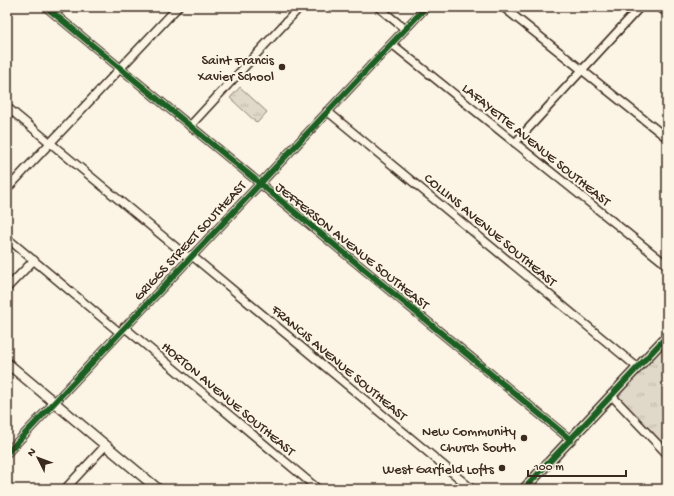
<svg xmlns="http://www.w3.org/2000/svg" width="674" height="496" viewBox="0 0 674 496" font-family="'Gochi Hand',sans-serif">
<defs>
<pattern id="grass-tufts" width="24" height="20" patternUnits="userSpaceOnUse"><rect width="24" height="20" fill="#e0d8c8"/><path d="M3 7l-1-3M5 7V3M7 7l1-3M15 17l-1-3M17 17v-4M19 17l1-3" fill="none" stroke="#c1baab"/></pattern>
</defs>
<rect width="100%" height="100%" fill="#fcf5e5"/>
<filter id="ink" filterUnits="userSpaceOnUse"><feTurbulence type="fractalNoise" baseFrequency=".025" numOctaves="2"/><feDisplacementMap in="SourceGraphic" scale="8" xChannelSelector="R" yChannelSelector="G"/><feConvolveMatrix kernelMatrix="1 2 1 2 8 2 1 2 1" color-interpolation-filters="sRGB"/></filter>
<g filter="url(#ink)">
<g fill="url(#grass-tufts)" stroke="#8e8173">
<path d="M240,87L267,112L257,123L230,98Z"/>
<path d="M667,341V447L614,398Z"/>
</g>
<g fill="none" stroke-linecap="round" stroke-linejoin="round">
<defs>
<g id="minor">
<path d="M46,7L571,440"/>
<path d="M378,7L405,29"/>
<path d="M503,7L667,138"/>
<path d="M659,7L667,13"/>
<path d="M55,14L62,7"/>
<path d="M392,44L667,265"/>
<path d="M7,107L189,258"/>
<path d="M327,111L637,367"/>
<path d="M190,126L300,7"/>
<path d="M515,143L640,7"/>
<path d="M7,189L178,7"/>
<path d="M7,238L119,332"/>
<path d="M191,255L472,489"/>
<path d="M7,288L34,260"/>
<path d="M124,327L318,489"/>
<path d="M612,396L667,454"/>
<path d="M7,453L426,7"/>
<path d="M65,489L106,445"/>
</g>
<g id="major">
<path d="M7,363L158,489"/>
<path d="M524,489L667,336"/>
</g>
</defs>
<use href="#minor" stroke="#3b2a1e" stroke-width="10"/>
<use href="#major" stroke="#3b2a1e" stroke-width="12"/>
<use href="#minor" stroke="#fcf5e5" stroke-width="7"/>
<use href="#major" stroke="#fcf5e5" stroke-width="9"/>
<defs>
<g id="cycleway">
<path d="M46,7L571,440"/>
<path d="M7,453L426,7"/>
<path d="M524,489L667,336"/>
</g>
</defs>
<use href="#cycleway" stroke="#fcf5e5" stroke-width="8"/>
<use href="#cycleway" stroke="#1b5e20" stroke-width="6"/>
</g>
</g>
<g fill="#3b2a1e" stroke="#fcf5e5" stroke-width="1.5">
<circle cx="282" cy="67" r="4"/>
<circle cx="524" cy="438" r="4"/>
<circle cx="502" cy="468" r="4"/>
</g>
<g text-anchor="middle" stroke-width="4" stroke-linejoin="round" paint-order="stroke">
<g font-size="14" fill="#3b2a1e" stroke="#fcf5e5" text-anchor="end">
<text x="274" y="64">Saint Francis<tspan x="274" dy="16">Xavier School</tspan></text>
<text x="516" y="435">New Community<tspan x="516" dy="16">Church South</tspan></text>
<text x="494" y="473">West Garfield Lofts</text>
</g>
<g font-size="14" fill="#3b2a1e" stroke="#fcf5e5">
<text transform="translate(537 144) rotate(39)" y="5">LAFAYETTE AVENUE SOUTHEAST</text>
<text transform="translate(491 229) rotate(40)" y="5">COLLINS AVENUE SOUTHEAST</text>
<text transform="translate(189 240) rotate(-47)" y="5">GRIGGS STREET SOUTHEAST</text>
<text transform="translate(353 245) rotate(39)" y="5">JEFFERSON AVENUE SOUTHEAST</text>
<text transform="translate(340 362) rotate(40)" y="5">FRANCIS AVENUE SOUTHEAST</text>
<text transform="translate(229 398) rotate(40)" y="5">HORTON AVENUE SOUTHEAST</text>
</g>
</g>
<rect width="674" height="496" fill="none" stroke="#fcf5e5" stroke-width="24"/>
<rect x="12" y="12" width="650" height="472" fill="none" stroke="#3b2a1e" stroke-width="1.5" filter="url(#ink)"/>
<g transform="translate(38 458) rotate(312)" stroke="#fcf5e5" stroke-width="3" paint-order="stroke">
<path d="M0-3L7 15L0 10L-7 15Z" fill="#3b2a1e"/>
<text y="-6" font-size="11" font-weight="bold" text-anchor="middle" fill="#3b2a1e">N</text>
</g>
<path d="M528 470v6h98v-6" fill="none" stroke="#3b2a1e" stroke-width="2"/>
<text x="534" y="470" font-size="12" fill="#3b2a1e" stroke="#fcf5e5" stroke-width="3" paint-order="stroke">100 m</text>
</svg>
